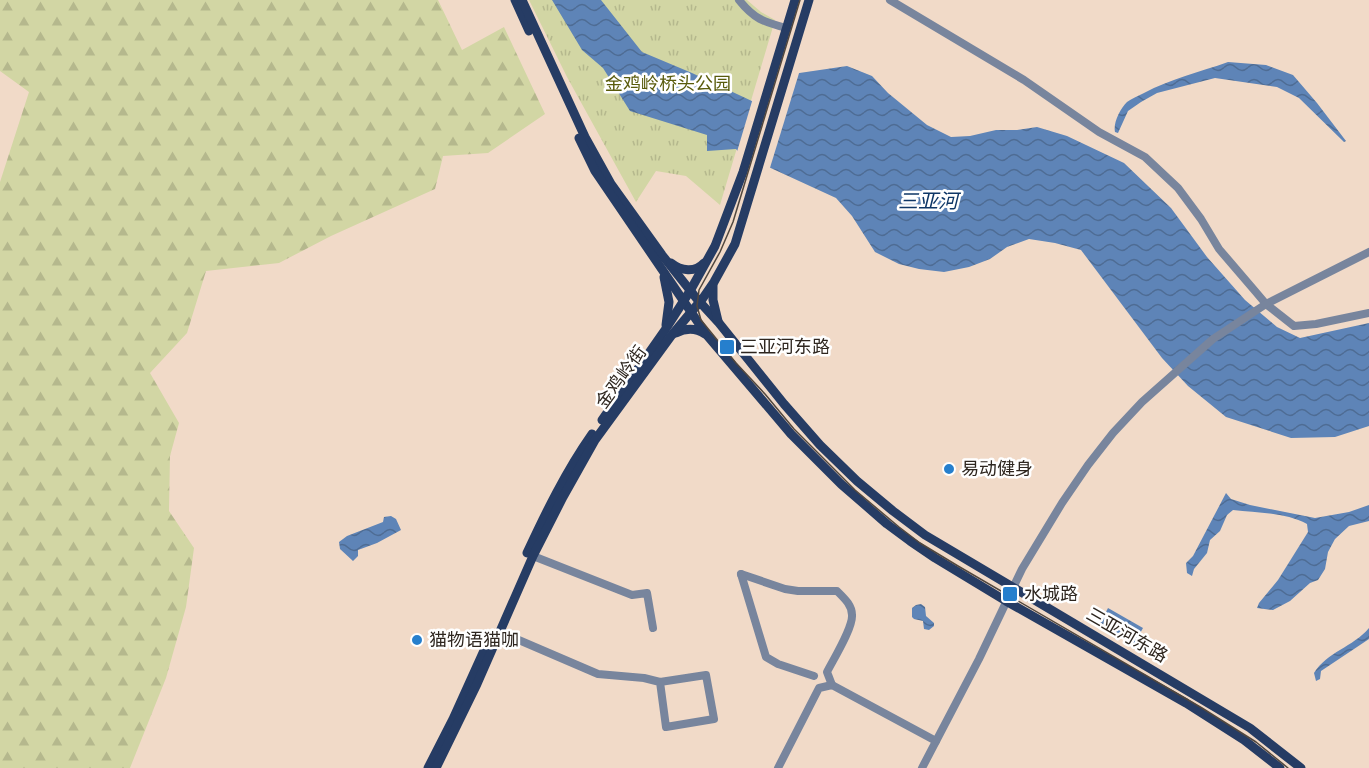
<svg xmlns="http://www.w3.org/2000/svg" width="1369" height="768" viewBox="0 0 1369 768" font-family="'DejaVu Sans','Noto Sans SC',sans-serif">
<defs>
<pattern id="forest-firs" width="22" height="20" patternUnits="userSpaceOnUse" patternTransform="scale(1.5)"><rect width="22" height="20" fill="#d2d6a4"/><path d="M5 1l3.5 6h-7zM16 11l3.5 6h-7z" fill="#b5b88d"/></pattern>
<pattern id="park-tufts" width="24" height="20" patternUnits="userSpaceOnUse" patternTransform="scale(1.5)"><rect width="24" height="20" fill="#d2d6a4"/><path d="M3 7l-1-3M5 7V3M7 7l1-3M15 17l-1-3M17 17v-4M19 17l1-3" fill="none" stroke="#b5b88d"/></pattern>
<pattern id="water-waves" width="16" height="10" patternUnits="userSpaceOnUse" patternTransform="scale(1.5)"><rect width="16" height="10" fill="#5e84b7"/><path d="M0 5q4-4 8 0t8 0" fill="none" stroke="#4e6c94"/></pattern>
</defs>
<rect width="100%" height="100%" fill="#f1dac8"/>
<path fill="url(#forest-firs)" d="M0,0H438L462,50L504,27L545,114L488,153L443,156L435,189L331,236L279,263L206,271L187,333L150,373L179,423L170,456L169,511L194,548L186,607L166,678L130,768H0V182L29,92L0,71Z"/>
<path fill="url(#park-tufts)" d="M529,0H747L761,12L775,20L720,205L686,176L656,171L636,202L567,77Z"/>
<g fill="url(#water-waves)">
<path d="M552,0H601L642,52L692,73L754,102L779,76L847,66L872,76L888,93L927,125L951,137L970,136L996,130H1017L1037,127L1067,136L1124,163L1171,208L1207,257L1245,300L1277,327L1300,338L1369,323V426L1335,437L1291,438L1226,417L1188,386L1162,358L1081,250L1055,243L1029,239L1007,247L990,259L969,267L944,272L919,269L899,264L875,252L852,216L836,198L740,154L736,149L707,151V135L630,111L603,68L582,50Z"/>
<path d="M1228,62L1266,65L1293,75L1317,103L1346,141L1344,142L1299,98L1277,87L1215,78L1157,93L1141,102L1128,111L1118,133L1115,132C1113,123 1120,109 1127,102C1131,99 1138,96 1144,93C1170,79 1200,72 1228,62Z"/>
<path d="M1226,493L1231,499L1250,505L1315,518L1349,512L1369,505V521L1349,526L1335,539L1328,552L1325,569L1318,580L1310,583L1290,601L1273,610L1257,608L1259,603L1278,580L1308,532L1307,524C1285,512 1257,513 1233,510L1227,515L1220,531L1210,540L1207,553L1194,569L1192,576L1187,573L1186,563L1193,556Z"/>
<path d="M391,516L396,519L401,530L377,543L358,550V556L353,561L340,549L339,542L347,536L383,522L384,517Z"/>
<path d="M921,604L925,607L926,616L934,623V626L929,630L924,629L923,621L914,619L912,617V608L916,605Z"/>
<path d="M1108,608L1143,628L1134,644L1099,625Z"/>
<path d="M1369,628V639L1321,671L1320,679L1316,681L1314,673C1327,652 1353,647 1369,628Z"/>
</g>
<path fill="#f1dac8" d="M800,70L769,171L738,157L736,155L753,98L778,73Z"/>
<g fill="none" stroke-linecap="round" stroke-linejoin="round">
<g stroke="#78859d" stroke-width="8">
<path d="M739,0C754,19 764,22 786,28"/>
<path d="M890,0L1024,80L1099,132L1145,157L1178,188L1201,219L1219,249L1255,291L1266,304L1294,326L1316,324L1369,313"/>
<path d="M533,556L632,595L647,593L653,628"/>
<path d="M741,574L785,589L798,591H837C844,598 852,605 852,615C853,628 833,660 827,672L832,685"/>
<path d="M741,574L766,657L778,664L814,676"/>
<path d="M500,632L598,674L644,678L660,682L706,675L714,719L666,727L660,682"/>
<path d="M778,768L819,688L832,685L936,741"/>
<path d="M922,768L979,659L1022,569L1062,503L1088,465L1113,433L1142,402L1213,339L1266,304L1369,252"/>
</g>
<g stroke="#263c64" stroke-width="9">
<path d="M515,0L529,31"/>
<path d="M522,0L585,137L611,184L662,255L697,299L719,323L784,404L820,445L857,481L893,511L925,535L1250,728L1301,768"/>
<path d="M579,138L595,171L706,334L791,434L841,484L887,524L910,541L935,558L1006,601L1186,703L1244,740L1280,768"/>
<path d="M671,263C681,271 695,273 704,263"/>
<path d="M664,277L669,302L666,325"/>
<path d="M713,285V300L718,321"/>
<path d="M676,333C686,328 696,328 705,334"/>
<path d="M602,420L665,330L690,291L715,246L743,172L795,0"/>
<path d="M527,553C546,512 566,471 592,434"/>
<path d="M428,768L453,719L491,635"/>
<path d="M436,768L477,684L533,556L563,497L595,440L671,336L703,298L714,282L735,244L809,0"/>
</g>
<path stroke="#51473e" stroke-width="1.5" d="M800,0L733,222L720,252L699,290L697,306L701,320L736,363L765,394L794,429L855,490L899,527L920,543L958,566L1202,708L1256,742L1288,768"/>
</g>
<g fill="#267fcd" stroke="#fff" stroke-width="2">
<rect x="719" y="339" width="16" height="16" rx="3"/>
<circle cx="949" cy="469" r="6"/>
<rect x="1002" y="586" width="16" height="16" rx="3"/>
<circle cx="417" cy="640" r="6"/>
</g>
<g text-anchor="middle" stroke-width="5" stroke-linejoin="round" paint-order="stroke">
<g font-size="18" fill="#595b0c" stroke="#fff">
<text x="668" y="90">金鸡岭桥头公园</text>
</g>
<g font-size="18" fill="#2e261f" stroke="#fff" text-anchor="start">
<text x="740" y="353">三亚河东路</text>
<text x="961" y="475">易动健身</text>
<text x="1024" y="600">水城路</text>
<text x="429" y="646">猫物语猫咖</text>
</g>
<g font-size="18" fill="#2e261f" stroke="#fff">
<text transform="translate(621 377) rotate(-54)" y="6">金鸡岭街</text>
<text transform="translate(1127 635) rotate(30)" y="6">三亚河东路</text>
</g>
<g font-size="20" font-style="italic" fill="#0e3666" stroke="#fff">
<text x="928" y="208">三亚河</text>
</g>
</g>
</svg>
